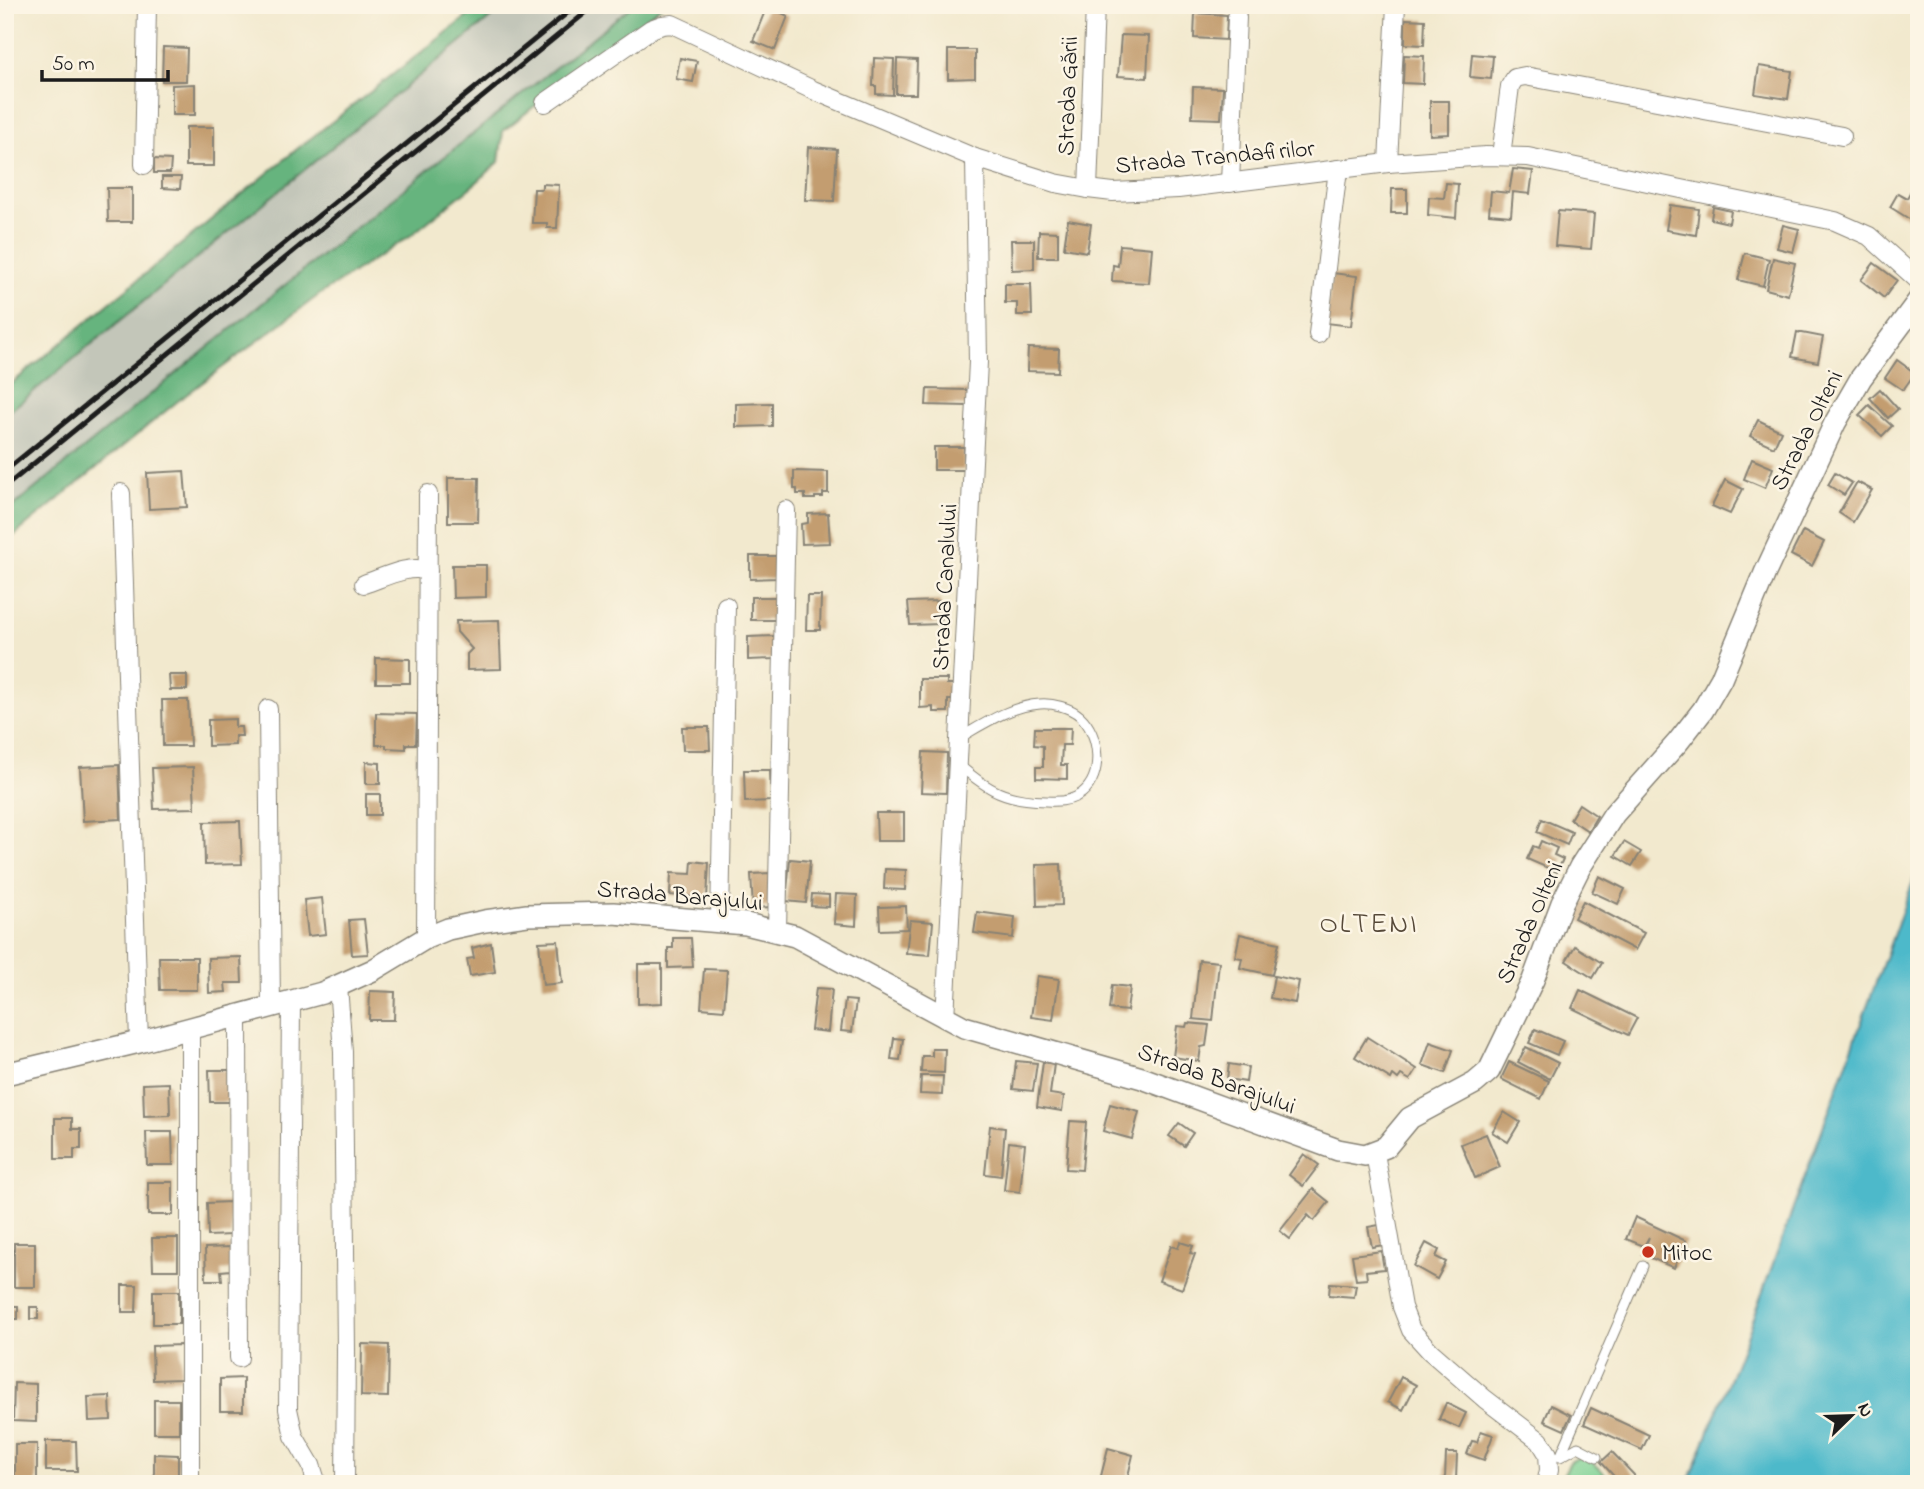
<svg xmlns="http://www.w3.org/2000/svg" width="1924" height="1489" viewBox="0 0 1924 1489" font-family="'Indie Flower',sans-serif">
<rect width="100%" height="100%" fill="#fcf5e5"/>
<filter id="ink" filterUnits="userSpaceOnUse"><feTurbulence type="fractalNoise" baseFrequency=".0143" numOctaves="2"/><feDisplacementMap in="SourceGraphic" scale="14" xChannelSelector="R" yChannelSelector="G"/><feConvolveMatrix kernelMatrix="1 2 1 2 8 2 1 2 1" color-interpolation-filters="sRGB"/></filter>
<filter id="wash" filterUnits="userSpaceOnUse"><feTurbulence type="fractalNoise" baseFrequency=".00686" numOctaves="4" result="noise"/><feDisplacementMap in="SourceGraphic" scale="28" xChannelSelector="R" yChannelSelector="G"/><feGaussianBlur stdDeviation="1.57" result="paint"/><feColorMatrix in="noise" values="0 0 0 0 0 0 0 0 0 0 0 0 0 0 0 0 0 1.4 0 .05"/><feComposite in="paint" operator="in"/></filter>
<g filter="url(#wash)">
<rect width="100%" height="100%" fill="#f2e9ce"/>
<path fill="#c3c6b9" d="M506,5H633L275,293L5,513V415Z"/>
<path fill="#7ed294" stroke="#4d7758" stroke-width="2" d="M1585,1454L1615,1484L1559,1483L1570,1462Z"/>
<g fill="#66b47e" stroke="#41684d" stroke-width="2">
<path d="M482,5H506L5,415V389L297,149Z"/>
<path d="M633,5H663L503,131L499,162L477,182L410,236L319,295L178,401L5,543V513L275,293Z"/>
</g>
<path fill="#4db9ca" stroke="#346a73" stroke-width="2" d="M1919,865V1484H1688L1745,1340Z"/>
<g id="blocks">
<g fill="#c39d6f">
<path d="M1115,5H1141V9L1115,7Z"/>
<path d="M767,6L788,16L775,50L753,41Z"/>
<path d="M1195,13L1227,15L1226,40L1194,38Z"/>
<path d="M1405,19L1425,20L1424,45L1405,44Z"/>
<path d="M1121,35L1149,36L1147,78L1118,76Z"/>
<path d="M163,47L187,48L186,81H162Z"/>
<path d="M948,50H975V78L948,79Z"/>
<path d="M1472,54L1493,56L1491,79L1470,77Z"/>
<path d="M1404,55L1424,56L1423,84L1403,83Z"/>
<path d="M680,58L697,61L693,82L676,79Z"/>
<path d="M874,58L894,59L893,95L876,94V86H873Z"/>
<path d="M897,59L917,60L916,94H896Z"/>
<path d="M1759,66L1792,71L1788,99L1755,94Z"/>
<path d="M195,84V115H172V85Z"/>
<path d="M1193,87L1223,88L1221,119L1192,118Z"/>
<path d="M1430,101H1449V134L1430,135Z"/>
<rect x="186" y="127" width="28" height="39"/>
<path d="M808,147L837,149L834,201L805,200Z"/>
<path d="M154,159L171,160L170,173H154Z"/>
<path d="M1513,169L1533,171L1530,194L1513,192L1511,216L1489,214L1491,191L1509,193Z"/>
<path d="M162,177H181L180,189L162,188Z"/>
<path d="M1446,183L1458,184L1456,218L1428,215L1429,197L1444,198Z"/>
<path d="M542,184L559,185L557,228H547V223H532L534,189H542Z"/>
<path d="M1914,185L1919,187V225L1890,207L1898,193L1907,198Z"/>
<path d="M107,188H132V222H108Z"/>
<path d="M1392,189H1407V213H1391Z"/>
<path d="M1670,205L1699,209L1696,235L1666,230Z"/>
<path d="M1713,207L1731,211L1729,223L1711,219Z"/>
<path d="M1558,211L1594,214L1591,249L1555,246Z"/>
<path d="M1068,220L1091,224L1087,252L1064,248Z"/>
<path d="M1783,225L1799,229L1793,252L1777,248Z"/>
<path d="M1039,231L1058,232V257H1038Z"/>
<path d="M1011,240H1034V269L1012,270Z"/>
<path d="M1120,245L1152,248L1149,283L1112,281L1113,265L1118,266Z"/>
<path d="M1745,253L1769,259L1763,286L1738,280Z"/>
<path d="M1773,258L1795,263L1788,295L1766,289Z"/>
<path d="M1874,263L1897,280L1884,298L1861,280Z"/>
<path d="M1332,273L1357,276L1351,326L1326,323Z"/>
<path d="M1005,284H1031L1032,315H1017V303H1005Z"/>
<path d="M1797,332L1823,337L1818,362L1792,357Z"/>
<path d="M1028,348L1059,349L1058,372L1027,371Z"/>
<path d="M1897,360L1915,373L1903,390L1885,378Z"/>
<path d="M927,389L968,390V406L926,405Z"/>
<path d="M1880,389L1898,409L1888,418L1870,398Z"/>
<path d="M772,403V426L736,427V404Z"/>
<path d="M1869,405L1892,426L1882,436L1859,415Z"/>
<path d="M1758,420L1781,431L1774,447L1750,436Z"/>
<rect x="934" y="447" width="30" height="23"/>
<path d="M1752,459L1773,468L1765,488L1744,479Z"/>
<path d="M184,471L187,507L149,509L147,473Z"/>
<path d="M794,471L828,472V493H823V497H815V499H805V494H797V489H794Z"/>
<path d="M1835,473L1852,483L1844,495L1828,485Z"/>
<path d="M448,478H479L478,522H448Z"/>
<path d="M1725,480L1743,489L1730,514L1712,506Z"/>
<path d="M1857,482L1872,490L1853,522L1839,513Z"/>
<path d="M828,513L830,543L802,544L801,524L808,523V514Z"/>
<path d="M1803,531L1824,542L1812,566L1791,555Z"/>
<path d="M750,556H777L778,578L750,579Z"/>
<path d="M452,565H486V597L453,598Z"/>
<path d="M807,596H821L820,630H806Z"/>
<rect x="751" y="597" width="27" height="23"/>
<path d="M940,601L941,624L910,625L908,602Z"/>
<path d="M499,620L501,669L467,670V654L472,649L457,632L456,621Z"/>
<path d="M775,636V659L748,660V637Z"/>
<path d="M376,658L410,659V683H376Z"/>
<path d="M169,675H187V690H170Z"/>
<path d="M920,679H947V684H954V700H948V712H933V707L920,708Z"/>
<path d="M162,700H188L190,746H163Z"/>
<path d="M376,713L417,714L416,744H406V749L386,748V745H376Z"/>
<path d="M235,719V727H241L242,736H235V745L208,746V720Z"/>
<path d="M682,727H709L710,750H683Z"/>
<path d="M1035,728H1071L1070,745H1062L1061,765H1067V779L1036,778V767H1043V746L1034,745Z"/>
<path d="M923,752L947,753L946,793L921,792Z"/>
<path d="M366,762L380,763V784H366Z"/>
<path d="M119,765L121,819L83,821L80,767Z"/>
<path d="M193,767L195,808L154,809L152,768Z"/>
<path d="M744,770H770L771,801L745,802Z"/>
<rect x="366" y="794" width="14" height="21"/>
<path d="M1579,804L1597,816L1588,831L1570,819Z"/>
<path d="M876,813H904V841H877Z"/>
<path d="M1542,819L1572,832L1567,845L1537,832Z"/>
<path d="M240,821L242,864L205,865L204,822Z"/>
<path d="M1541,841L1557,848L1554,855L1563,859L1557,872L1527,859L1533,846L1538,848Z"/>
<path d="M1624,842L1641,852L1632,866L1615,856Z"/>
<path d="M790,859L810,861L806,903L786,901Z"/>
<path d="M692,861L709,863L707,898L670,895L671,873L691,874Z"/>
<path d="M1061,864L1062,905L1037,906L1036,865Z"/>
<path d="M885,869L906,870L905,890L884,889Z"/>
<path d="M771,873L772,907L753,908L751,874Z"/>
<path d="M1599,876L1625,889L1618,904L1592,892Z"/>
<path d="M812,894L829,895V907L811,906Z"/>
<path d="M836,894L857,895L856,926L834,924Z"/>
<path d="M322,898L326,934L308,936L304,900Z"/>
<path d="M1583,901L1644,933L1635,950L1574,918Z"/>
<path d="M906,906L907,929L880,930L879,907Z"/>
<path d="M977,912L1015,917L1013,938L974,933Z"/>
<path d="M364,919L368,954L352,955L349,920Z"/>
<path d="M910,920L933,922L930,955L906,953Z"/>
<path d="M1240,934L1279,943L1272,975L1240,968L1242,958L1235,957Z"/>
<path d="M673,938H691L693,967L668,968V948H673Z"/>
<path d="M558,941L562,983L543,985L539,942Z"/>
<path d="M491,943L495,972L470,976L467,959L474,958L472,948Z"/>
<path d="M1575,946L1602,963L1593,978L1566,961Z"/>
<path d="M159,957H197V990H160Z"/>
<path d="M241,957L242,983H225L226,992L209,993L208,958Z"/>
<path d="M1199,960L1219,962L1213,1021L1193,1019Z"/>
<path d="M638,964H662V1003L638,1004Z"/>
<path d="M704,969L727,970L724,1010L701,1008Z"/>
<path d="M1037,976L1059,979L1053,1020L1031,1017Z"/>
<path d="M1274,976L1299,981L1295,1003L1270,998Z"/>
<path d="M1112,985L1130,987L1127,1011L1109,1009Z"/>
<path d="M816,988L832,989L828,1032L811,1030Z"/>
<path d="M1580,990L1637,1018L1628,1035L1572,1008Z"/>
<path d="M370,991L395,992L394,1020H369Z"/>
<path d="M845,1000L856,1001L852,1032L841,1031Z"/>
<path d="M1187,1023L1209,1025L1206,1046L1201,1047L1199,1061L1173,1057L1177,1026L1186,1027Z"/>
<path d="M1535,1029L1563,1041L1557,1055L1529,1043Z"/>
<path d="M1367,1037L1417,1069L1410,1080L1401,1075L1398,1079L1393,1075L1391,1079L1355,1057Z"/>
<path d="M894,1038L903,1039L900,1060L891,1059Z"/>
<path d="M1430,1042L1453,1050L1445,1073L1422,1065Z"/>
<path d="M1526,1047L1558,1063L1550,1079L1518,1062Z"/>
<path d="M932,1049H945L944,1073L921,1072L922,1056H932Z"/>
<path d="M1016,1061L1037,1063L1033,1091L1013,1089Z"/>
<path d="M1043,1062L1054,1064L1050,1094L1064,1096L1062,1111L1037,1107Z"/>
<path d="M1509,1062L1549,1081L1541,1099L1501,1079Z"/>
<path d="M1229,1064L1248,1067L1246,1082L1227,1079Z"/>
<path d="M209,1070H231L232,1102H210Z"/>
<path d="M921,1076H943L942,1095L920,1094Z"/>
<path d="M169,1083L170,1115L144,1116L143,1084Z"/>
<path d="M1110,1104L1139,1112L1132,1139L1103,1131Z"/>
<path d="M1504,1112L1520,1122L1508,1142L1492,1132Z"/>
<path d="M55,1118H72V1129H81V1149H74V1159H55Z"/>
<path d="M1070,1121L1086,1122L1082,1170L1066,1169Z"/>
<path d="M1179,1123L1193,1133L1184,1146L1169,1136Z"/>
<path d="M990,1126L1005,1128L1001,1176L985,1174Z"/>
<path d="M146,1132H172L173,1165H147Z"/>
<path d="M1486,1134L1500,1167L1475,1178L1461,1144Z"/>
<path d="M1009,1142L1025,1144L1020,1192L1004,1190Z"/>
<path d="M1304,1154L1319,1165L1303,1186L1289,1175Z"/>
<rect x="148" y="1182" width="25" height="33"/>
<path d="M1313,1189L1329,1202L1314,1221L1308,1215L1290,1239L1280,1231Z"/>
<path d="M230,1202L231,1235L208,1236L207,1203Z"/>
<path d="M1635,1217L1686,1241L1674,1268L1642,1254L1649,1237L1644,1246L1626,1239Z"/>
<path d="M1385,1224L1389,1244L1372,1247L1368,1227Z"/>
<path d="M152,1238H178V1270H153Z"/>
<path d="M1180,1242L1193,1246L1190,1253L1195,1254L1182,1289L1159,1281L1171,1246L1178,1248Z"/>
<rect x="14" y="1243" width="21" height="44"/>
<path d="M1426,1243L1439,1250L1436,1257L1446,1262L1437,1279L1414,1266Z"/>
<path d="M230,1247L231,1270L221,1271L222,1280H206L205,1248Z"/>
<path d="M1381,1251L1384,1269L1366,1271L1367,1279L1356,1280L1352,1255Z"/>
<path d="M1330,1283L1356,1285L1354,1297L1329,1295Z"/>
<path d="M122,1285H137L136,1312H122Z"/>
<rect x="153" y="1291" width="26" height="33"/>
<rect x="5" y="1306" width="13" height="13"/>
<rect x="30" y="1307" width="8" height="12"/>
<path d="M362,1344L389,1345L388,1397L361,1396Z"/>
<path d="M181,1345V1379L153,1380L152,1346Z"/>
<path d="M1401,1377L1416,1385L1403,1410L1388,1402Z"/>
<path d="M243,1378V1411H220V1379Z"/>
<path d="M14,1383L36,1384V1422L13,1421Z"/>
<path d="M110,1396L111,1420L89,1421L88,1397Z"/>
<rect x="154" y="1400" width="25" height="33"/>
<path d="M1446,1403L1466,1413L1459,1428L1439,1419Z"/>
<path d="M1551,1405L1571,1415L1564,1430L1544,1421Z"/>
<path d="M1591,1408L1649,1435L1642,1450L1584,1424Z"/>
<path d="M1481,1431L1493,1435L1484,1460L1467,1454L1472,1441L1477,1442Z"/>
<path d="M46,1441H76L77,1471H46Z"/>
<rect x="15" y="1444" width="22" height="39"/>
<path d="M1108,1448L1133,1455L1126,1484L1100,1480Z"/>
<path d="M1612,1452L1634,1475L1635,1484H1621L1601,1462Z"/>
<path d="M1446,1453H1457L1456,1480L1445,1479Z"/>
<path d="M154,1454L178,1455V1484H154Z"/>
</g>
</g>
</g>
<g filter="url(#ink)">
<use href="#blocks" fill-opacity="0" stroke="#878275" stroke-width="2"/>
<g fill="none" stroke-linecap="round" stroke-linejoin="round">
<defs>
<g id="service">
<path d="M959,765C989,791 1006,800 1046,801C1057,802 1072,801 1082,793C1104,775 1100,734 1080,716C1070,707 1052,703 1040,704C1011,706 985,723 961,737"/>
<path d="M1562,1456L1578,1447L1597,1457"/>
<path d="M1560,1457L1643,1266"/>
</g>
<g id="minor">
<path d="M545,103L651,29L662,25L672,24L813,90L975,158L1055,183L1088,189L1113,192L1178,189L1388,163L1486,156L1528,157L1835,221L1869,236L1919,281"/>
<path d="M1501,156L1510,86L1515,78L1525,76L1842,136"/>
<path d="M1388,163L1396,5"/>
<path d="M144,165L147,5"/>
<path d="M1230,183L1237,17"/>
<path d="M1088,189L1095,5"/>
<path d="M1318,334L1338,169"/>
<path d="M121,493L139,1042"/>
<path d="M364,584C383,578 408,564 428,571"/>
<path d="M268,709L271,1007"/>
<path d="M720,921L726,606"/>
<path d="M777,931L786,510"/>
<path d="M426,938L428,494"/>
<path d="M338,986L343,1052L346,1350L345,1484"/>
<path d="M291,1002L288,1409L294,1436L311,1465L317,1484"/>
<path d="M238,1016L239,1358"/>
<path d="M945,1019L978,362L975,158"/>
<path d="M1375,1153L1402,1307L1411,1330L1431,1352L1485,1399L1540,1441L1548,1454L1549,1470L1546,1484"/>
<path d="M190,1484V1029"/>
</g>
<path id="tertiary" d="M5,1074L139,1042L322,993L373,970L426,938L448,929L485,921L527,915L613,913L746,924L795,936L964,1027L1142,1078L1338,1150L1365,1155L1386,1147L1410,1118L1475,1083L1489,1071L1533,980L1562,903L1580,867L1614,814L1678,742L1703,710L1721,679L1765,573L1835,423L1861,378L1919,300"/>
</defs>
<use href="#service" stroke="#878275" stroke-width="11"/>
<use href="#minor" stroke="#878275" stroke-width="20"/>
<use href="#tertiary" stroke="#878275" stroke-width="24"/>
<use href="#service" stroke="#fff" stroke-width="9"/>
<use href="#minor" stroke="#fff" stroke-width="18"/>
<use href="#tertiary" stroke="#fff" stroke-width="21"/>
<g stroke="#1c1c1c" stroke-width="5">
<path d="M5,471L577,5"/>
<path d="M5,487L595,5"/>
</g>
</g>
</g>
<circle fill="#c8321e" stroke="#fcf5e5" stroke-width="2.5" cx="1648" cy="1252" r="7"/>
<g text-anchor="middle" stroke-width="5" stroke-linejoin="round" paint-order="stroke">
<g font-size="24" fill="#1c1c1c" stroke="#fcf5e5">
<text transform="translate(1067 96) rotate(-88)" y="8">Strada Gării</text>
<text transform="translate(1215 156) rotate(-5)" y="8">Strada Trandafirilor</text>
<text transform="translate(1806 430) rotate(-63)" y="8">Strada Olteni</text>
<text transform="translate(944 587) rotate(-87)" y="8">Strada Canalului</text>
<text transform="translate(680 895) rotate(5)" y="8">Strada Barajului</text>
<text transform="translate(1529 922) rotate(-66)" y="8">Strada Olteni</text>
<text transform="translate(1217 1078) rotate(20)" y="8">Strada Barajului</text>
</g>
<g font-size="24" fill="#1c1c1c" stroke="#fcf5e5" text-anchor="start">
<text x="1662" y="1260">Mitoc</text>
</g>
<g font-size="28" letter-spacing="2" fill="#564939" stroke="#fcf5e5">
<text x="1369" y="932">OLTENI</text>
</g>
</g>
<rect width="1924" height="1489" fill="none" stroke="#fcf5e5" stroke-width="28"/>
<g transform="translate(1851 1416) rotate(67)" stroke="#fcf5e5" stroke-width="5" paint-order="stroke">
<path d="M0-5L12 26L0 18L-12 26Z" fill="#1c1c1c"/>
<text y="-10" font-size="19" font-weight="bold" text-anchor="middle" fill="#1c1c1c">N</text>
</g>
<path d="M42 70v10h126v-10" fill="none" stroke="#1c1c1c" stroke-width="3.5"/>
<text x="52" y="70" font-size="21" fill="#1c1c1c" stroke="#fcf5e5" stroke-width="5" paint-order="stroke">50 m</text>
</svg>
